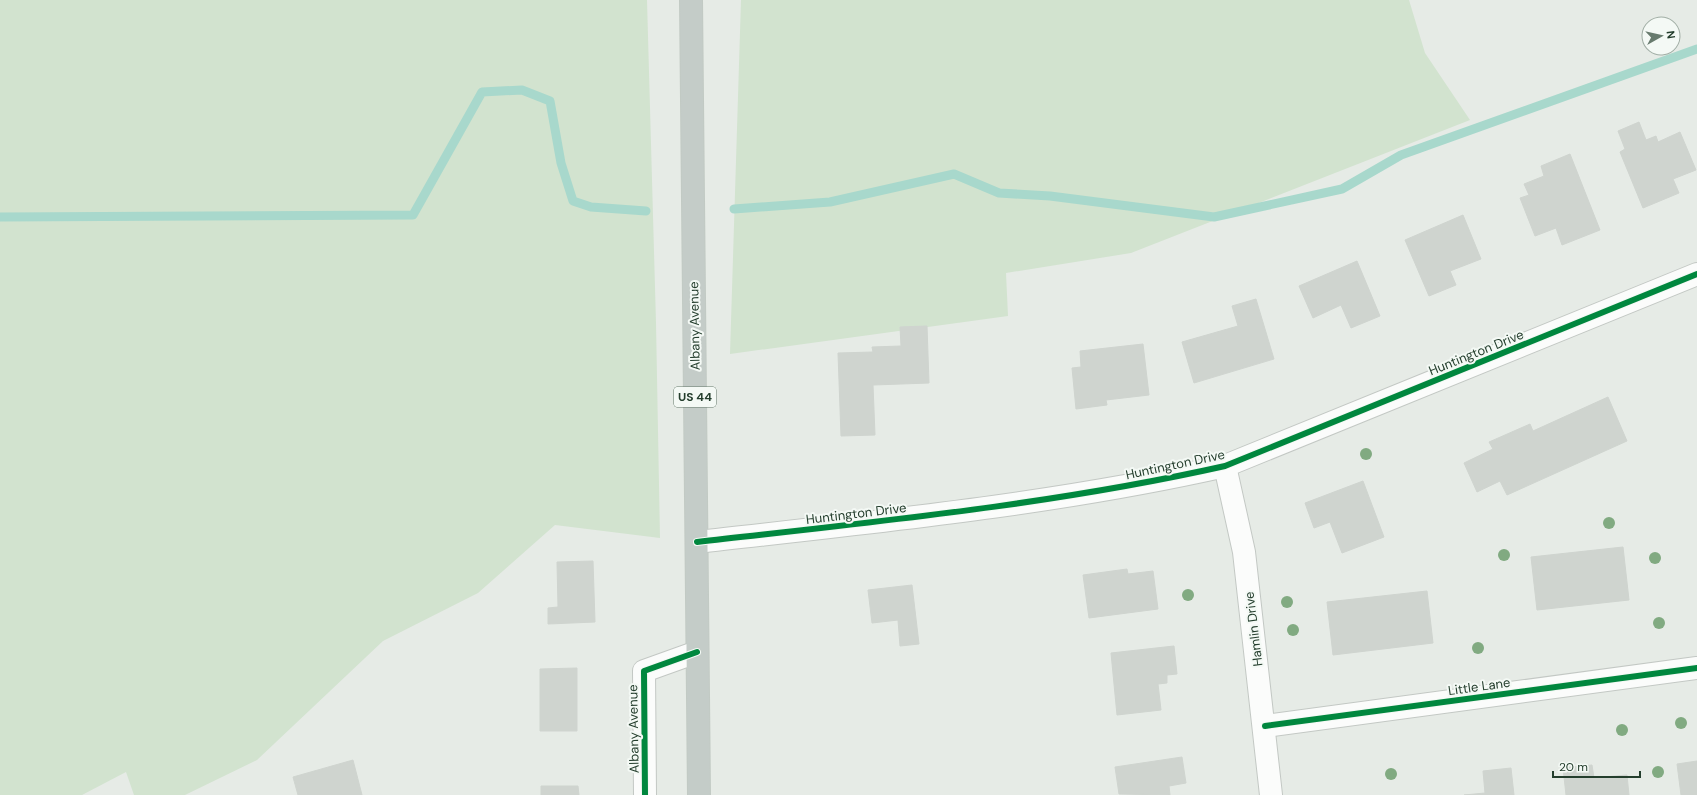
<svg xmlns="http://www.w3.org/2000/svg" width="1697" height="795" viewBox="0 0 1697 795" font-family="'DM Sans',sans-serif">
<rect width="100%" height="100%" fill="#e6ebe6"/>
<g fill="#d2e3cf">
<path d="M0,0H647L656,323L660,538L555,525L478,593L383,641L257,760L185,795H134L126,772L82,795H0Z"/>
<path d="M741,0H1409L1425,53L1470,120L1131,253L1006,273L1008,316L730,354Z"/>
</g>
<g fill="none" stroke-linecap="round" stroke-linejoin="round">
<g stroke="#a8d8cc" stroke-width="9">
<path d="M734,209L830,202L954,174L999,193L1050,196L1214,217L1342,189L1401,155L1697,49"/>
<path d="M0,217L413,215L482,92L522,90L550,101L561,163L573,201L591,207L646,211"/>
</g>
</g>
<g fill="#cfd4cf" stroke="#cfd4cf">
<path d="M1639,122L1646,140L1656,136L1658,142L1680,132L1696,170L1673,179L1679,193L1643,208L1620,152L1625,149L1618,131Z"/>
<path d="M1570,154L1600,230L1562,245L1556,228L1535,236L1520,198L1529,195L1524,184L1544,176L1541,166Z"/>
<path d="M1463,215L1481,259L1450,271L1456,285L1429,296L1405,240Z"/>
<path d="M1357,261L1380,316L1351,328L1341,305L1313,318L1299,286Z"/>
<path d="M1256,299L1274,359L1194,383L1182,342L1238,326L1232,306Z"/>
<path d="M927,326L929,383L873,385L875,435L841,436L838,353L873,352L872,347L901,346L900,327Z"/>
<path d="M1143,344L1149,395L1106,400L1107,405L1076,409L1072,368L1081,367L1080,351Z"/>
<path d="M1608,397L1627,441L1507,495L1500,481L1477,492L1464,463L1493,449L1489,442L1530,424L1533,431Z"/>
<path d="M1363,481L1384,537L1342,553L1330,522L1314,528L1305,503Z"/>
<path d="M1623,547L1629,600L1537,610L1531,557Z"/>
<path d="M593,561L595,622L548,624V608L558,607L557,562Z"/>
<path d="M1127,569L1128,574L1153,571L1158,609L1089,618L1083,575Z"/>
<path d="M912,585L919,644L900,646L898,620L872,623L868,590Z"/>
<path d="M1427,591L1433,643L1333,655L1327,602Z"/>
<path d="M1174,646L1177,674L1167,675V683L1158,684L1161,710L1117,715L1111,653Z"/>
<path d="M577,668V731H540V669Z"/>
<path d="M1182,757L1186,783L1169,786L1170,795L1119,794L1115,767Z"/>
<path d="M353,760L362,795H298L293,777Z"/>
<path d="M1697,761V795H1681L1677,764Z"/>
<path d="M1592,765L1594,778L1627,775L1629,795H1566L1563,768Z"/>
<path d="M1511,768L1514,795H1464L1485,793L1483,771Z"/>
<path d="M541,786H578L579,795H541Z"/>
</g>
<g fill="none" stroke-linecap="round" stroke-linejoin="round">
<defs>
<g id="minor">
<path d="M1225,466L1244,552L1271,795"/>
<path d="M697,542C873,522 1051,505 1225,466L1697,274"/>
<path d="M1265,726L1697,668"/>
<path d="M645,795L644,671L697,652"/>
</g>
<path id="trunk" d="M691,0L699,795"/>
</defs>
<use href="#minor" stroke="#c3c8c4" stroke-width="24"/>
<use href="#trunk" stroke="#c2cac4" stroke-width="24"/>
<use href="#minor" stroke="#fbfcfb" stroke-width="22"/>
<use href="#trunk" stroke="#c4ccc8" stroke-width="22"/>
<defs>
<g id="cycleway">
<path d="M697,542C873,522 1051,505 1225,466L1697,274"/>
<path d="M1265,726L1697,668"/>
<path d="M645,795L644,671L697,652"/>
</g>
</defs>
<use href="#cycleway" stroke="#f4f9f5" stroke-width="8"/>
<use href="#cycleway" stroke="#00873e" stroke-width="6"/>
</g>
<g fill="#81aa81">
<circle cx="1366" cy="454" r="6"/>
<circle cx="1609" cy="523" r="6"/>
<circle cx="1504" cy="555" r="6"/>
<circle cx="1655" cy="558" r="6"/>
<circle cx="1188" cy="595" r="6"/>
<circle cx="1287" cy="602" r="6"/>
<circle cx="1659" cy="623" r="6"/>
<circle cx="1293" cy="630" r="6"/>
<circle cx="1478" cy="648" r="6"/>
<circle cx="1681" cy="723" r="6"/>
<circle cx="1622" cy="730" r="6"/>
<circle cx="1658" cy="772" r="6"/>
<circle cx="1391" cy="774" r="6"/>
</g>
<g text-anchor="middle" stroke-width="4" stroke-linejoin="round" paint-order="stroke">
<rect fill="#f4f9f5" stroke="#627669" stroke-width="1" x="674" y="387" width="42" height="20" rx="3"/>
<g font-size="12" font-weight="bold" fill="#243e2d">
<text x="695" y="401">US 44</text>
</g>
<g font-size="13" fill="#243e2d" stroke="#f4f9f5">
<text transform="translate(694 326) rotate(-91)" y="5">Albany Avenue</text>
<text transform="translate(1476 352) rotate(-22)" y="5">Huntington Drive</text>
<text transform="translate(1175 464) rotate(-12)" y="5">Huntington Drive</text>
<text transform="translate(856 513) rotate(-7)" y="5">Huntington Drive</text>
<text transform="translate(1253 629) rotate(-97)" y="5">Hamlin Drive</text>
<text transform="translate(1479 686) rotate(-8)" y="5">Little Lane</text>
<text transform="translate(633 729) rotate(-91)" y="5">Albany Avenue</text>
</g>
</g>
<g transform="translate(1661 36) rotate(82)"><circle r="19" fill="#f4f9f5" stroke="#a1aea5"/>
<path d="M0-3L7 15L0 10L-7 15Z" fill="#687b6e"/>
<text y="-6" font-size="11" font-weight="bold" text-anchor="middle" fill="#243e2d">N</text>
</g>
<path d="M1553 771v6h87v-6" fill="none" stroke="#243e2d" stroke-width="2"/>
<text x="1559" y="771" font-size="12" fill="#243e2d" stroke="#f4f9f5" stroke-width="3" paint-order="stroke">20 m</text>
</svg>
